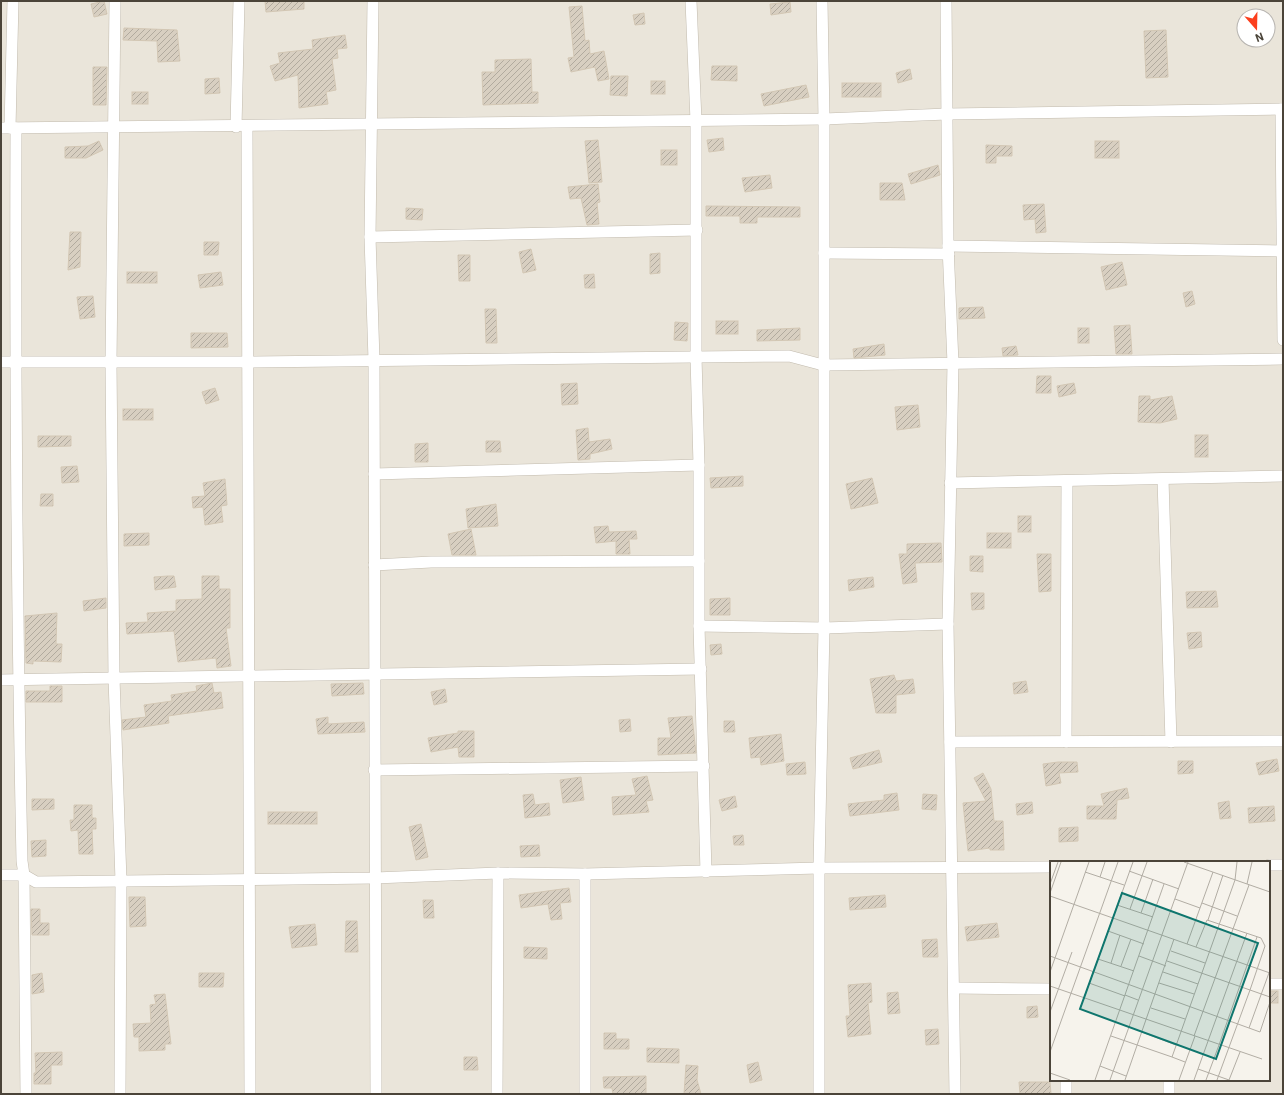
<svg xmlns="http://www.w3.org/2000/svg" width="1284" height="1095" viewBox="0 0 1284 1095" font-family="Roboto,sans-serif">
<defs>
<pattern id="building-hatch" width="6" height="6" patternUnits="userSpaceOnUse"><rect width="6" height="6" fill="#d8cfc1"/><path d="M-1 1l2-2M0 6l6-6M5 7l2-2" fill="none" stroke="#b1aa9e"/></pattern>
</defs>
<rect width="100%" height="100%" fill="#f6f3ec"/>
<path fill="#eae5da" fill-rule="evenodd" d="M1,1H1283V1094H1ZM1244,16H1268V40H1244ZM1051,862H1269V1080H1051Z"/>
<g fill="url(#building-hatch)" stroke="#d3c7b4">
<path d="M104,1L107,14L94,17L91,4Z"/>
<path d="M265,1H304V9L266,12Z"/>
<path d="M790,2L791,12L771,15L770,4Z"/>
<path d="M582,6L585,41L589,40L590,54L604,51L609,79L598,81L595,67L571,72L568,58L574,57L569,7Z"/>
<path d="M644,13L645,24L635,25L633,15Z"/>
<path d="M124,28L177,30L180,61L158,62L157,41L123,40Z"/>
<path d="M1166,30L1168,77L1146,78L1144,31Z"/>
<path d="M345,35L347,48L337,49L338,58L332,59L336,90L326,92L328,104L299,108L298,75L275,81L270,66L280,63L278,53L313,49L312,40Z"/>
<path d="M531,59L532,92H538V103L483,105L482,72H495V60Z"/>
<path d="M712,66H737V81L711,80Z"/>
<path d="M93,67H107L106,105H93Z"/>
<path d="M910,69L912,79L898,83L896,73Z"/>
<path d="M611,76H628L627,96L610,95Z"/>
<path d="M219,78L220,93L205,94V79Z"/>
<rect x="651" y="81" width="14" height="13"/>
<rect x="842" y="83" width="39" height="14"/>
<path d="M806,85L809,97L764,106L761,94Z"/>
<rect x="132" y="92" width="16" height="12"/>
<path d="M723,138L724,150L709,152L707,140Z"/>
<path d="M598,140L602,182L589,183L585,141Z"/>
<path d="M99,141L103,150L86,158H65V147L88,146Z"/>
<rect x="1095" y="141" width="24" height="17"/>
<path d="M986,145L1012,146V156H996V163H986Z"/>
<rect x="661" y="150" width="16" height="15"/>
<path d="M938,165L940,175L911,184L908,174Z"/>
<path d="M770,175L772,188L745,192L742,178Z"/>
<path d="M880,183H902L905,200H880Z"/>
<path d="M598,184L600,202L597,203L599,224L587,225L581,198L570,199L568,187Z"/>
<path d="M1044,204L1046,232L1036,233L1035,219L1024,220L1023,205Z"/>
<path d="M706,206L800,207V217H757V223H740V216H706Z"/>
<path d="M406,208L423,209L422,220L406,219Z"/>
<path d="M70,232H81L80,267L68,270Z"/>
<path d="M204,242H219L218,255H204Z"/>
<path d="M531,249L536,270L523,273L519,252Z"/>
<path d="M660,253V273L650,274V254Z"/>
<path d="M458,255H470V281H459Z"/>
<path d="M1122,262L1127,285L1106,290L1101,267Z"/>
<rect x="127" y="272" width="30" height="11"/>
<path d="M221,272L223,285L200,288L198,275Z"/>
<path d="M594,274L595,288H585L584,275Z"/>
<path d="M1192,291L1195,304L1186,307L1183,293Z"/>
<path d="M93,296L95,317L80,319L77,297Z"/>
<path d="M983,307L985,318L959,319V308Z"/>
<path d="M485,309H496L497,343H486Z"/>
<rect x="716" y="321" width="22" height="13"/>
<path d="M675,322L688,323L687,341L674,340Z"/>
<path d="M1130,325L1132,354H1116L1114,326Z"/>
<path d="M800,328V340L757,341V330Z"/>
<rect x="1078" y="328" width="11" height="15"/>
<path d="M191,333H227L228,347L191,348Z"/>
<path d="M884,344L885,355L854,358L853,349Z"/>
<path d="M1016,346L1018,355L1003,356L1002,348Z"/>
<path d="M1037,376H1051V393H1036Z"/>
<path d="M577,383L578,404L562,405L561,384Z"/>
<path d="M1074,383L1076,393L1059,397L1057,386Z"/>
<path d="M215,388L219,400L206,404L202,392Z"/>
<path d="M1139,396H1150V400L1172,396L1177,419L1160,423L1138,422Z"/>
<path d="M918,405L920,427L897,430L895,407Z"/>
<rect x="123" y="409" width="30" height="11"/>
<path d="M588,428L589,442L610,439L612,449L590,454V459L578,460L576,430Z"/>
<rect x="1195" y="435" width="13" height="22"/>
<path d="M38,436H71V446L38,447Z"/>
<path d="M486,441H500L501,452H486Z"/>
<path d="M428,443V462H415V444Z"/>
<path d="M77,466L79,482L62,483L61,467Z"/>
<path d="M743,476V486L711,488L710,478Z"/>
<path d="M872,478L878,503L851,509L846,484Z"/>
<path d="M225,479L227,505L221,506L223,522L205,525L203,507L193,508L192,497L205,496L203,483Z"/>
<path d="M41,494H53V506H40Z"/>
<path d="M496,504L498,526L468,528L466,509Z"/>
<rect x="1018" y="516" width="13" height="16"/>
<path d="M608,526L609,532L636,531L637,539H629L630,554H616V541L596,543L594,527Z"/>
<path d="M471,529L476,555H452L448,534Z"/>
<path d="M149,533V545L124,546V534Z"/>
<rect x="987" y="533" width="24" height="15"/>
<path d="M941,543L942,562L915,563L917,582L903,584L899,554H907V544Z"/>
<path d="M1037,554H1051V591L1039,592Z"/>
<path d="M970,556H983V572L970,571Z"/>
<path d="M168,576H174L176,587L155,590L154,577Z"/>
<path d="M202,576H219V589H230V628H226L231,666L217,668L216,658L178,662L174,631L127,634L126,623L148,622L147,613L176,611V600L202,599Z"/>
<path d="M873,577L874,587L849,591L848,580Z"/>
<path d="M1216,591L1218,607L1187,608L1186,592Z"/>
<path d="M971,593H984V609L972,610Z"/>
<path d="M106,598V608L84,611L83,601Z"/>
<path d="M730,598V615H710V599Z"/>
<path d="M57,613L56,644H62L61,662L33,661V664L26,663L25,616Z"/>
<path d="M1201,632L1202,647L1189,649L1187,633Z"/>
<path d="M721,644L722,654L711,655L710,645Z"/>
<path d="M894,675L896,681L913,679L915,693L896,695V713H876L870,679Z"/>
<path d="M1026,681L1028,692L1014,694L1013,683Z"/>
<path d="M212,683L214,693L221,692L223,708L168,716L169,723L123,730L122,720L146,717L144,705L172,701L171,695L197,691L196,686Z"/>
<path d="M363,683L364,694L332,696L331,684Z"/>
<path d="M50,686H62V702H26V691H50Z"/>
<path d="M445,689L447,702L434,705L431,692Z"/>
<path d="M692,716L696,753L658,755V738H671L668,718Z"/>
<path d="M328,717V724L364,722L365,732L318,734L316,719Z"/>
<path d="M630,719L631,731L620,732L619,720Z"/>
<path d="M724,721H734L735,732H724Z"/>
<path d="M458,731H474V757H459L458,747L431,752L428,738L458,733Z"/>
<path d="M781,734L784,761L761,765L760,757L751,758L749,738Z"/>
<path d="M879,750L882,762L853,769L850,758Z"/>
<path d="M1277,759L1279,771L1259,775L1256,763Z"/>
<path d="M1178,761H1193V773L1178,774Z"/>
<path d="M805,762L806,774L787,775L786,764Z"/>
<path d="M1058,762H1077L1078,772L1059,773L1061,783L1046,786L1043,764Z"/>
<path d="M983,773L991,789L994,821H1003L1004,850H990V848L968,851L963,803L986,801L974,778Z"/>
<path d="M647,776L653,800L646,801L649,812L613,815L612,797L636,795L632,779Z"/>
<path d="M581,777L584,800L563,803L560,780Z"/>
<path d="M1127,788L1129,798L1117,800L1116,819H1087V806H1104L1101,794Z"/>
<path d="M897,793L899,810L850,816L848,804L884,800V795Z"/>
<path d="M533,794L535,805L549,803L550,815L525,818L523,795Z"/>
<path d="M923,794L937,795L936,810L922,809Z"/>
<path d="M735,796L737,807L722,811L719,800Z"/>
<path d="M32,799H54V809L32,810Z"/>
<path d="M1229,801L1231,818L1220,819L1218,803Z"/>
<path d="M1032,802L1033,813L1017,815L1016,804Z"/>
<path d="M74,805H92V818H96V829H92L93,854H79L78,830L71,831L70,820H74Z"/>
<path d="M1274,806L1275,821L1249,823L1248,808Z"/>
<rect x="268" y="812" width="49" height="12"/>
<path d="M421,824L428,857L416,860L409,827Z"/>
<path d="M1078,827V841L1059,842V828Z"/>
<path d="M743,835L744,845H734L733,836Z"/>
<path d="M46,840V856L32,857L31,841Z"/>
<path d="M539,845L540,856L521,857L520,846Z"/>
<path d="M569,888L571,902L560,903L562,919L551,920L548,904L521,908L519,895Z"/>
<path d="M885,895L886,907L850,910L849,898Z"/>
<path d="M129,897H145L146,926L130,927Z"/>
<path d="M423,900H433L434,918H424Z"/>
<path d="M31,909H40V923H49V935H32Z"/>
<path d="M346,921H357L358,952H345Z"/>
<path d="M997,923L999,937L967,941L965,927Z"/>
<path d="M315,924L317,945L292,948L289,927Z"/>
<path d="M937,939L938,957H923L922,940Z"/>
<path d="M524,947L547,948V959L524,958Z"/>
<path d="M42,973L44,992L32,994V975Z"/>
<path d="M199,973H224L223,987H199Z"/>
<path d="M871,983L872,1002L868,1003L871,1034L848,1037L846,1016H850L848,985Z"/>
<rect x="1269" y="991" width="9" height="12"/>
<path d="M898,992L900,1013L888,1014L887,993Z"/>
<path d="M165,994L171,1044H165V1050L139,1051V1037H134L133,1024L151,1023L150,1005L156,1004L154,995Z"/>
<path d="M1037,1006L1038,1017L1027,1018V1007Z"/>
<path d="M938,1029L939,1044L926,1045L925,1030Z"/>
<path d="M604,1033H616V1039H629V1049H604Z"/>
<path d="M647,1048L679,1049V1063L647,1062Z"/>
<path d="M62,1052V1065H51V1084H34V1073H36L35,1053Z"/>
<path d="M464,1057H477L478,1070H464Z"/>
<path d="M758,1062L762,1080L750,1083L747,1065Z"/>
<path d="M686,1065L698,1066L697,1080L701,1094H684Z"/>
<path d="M646,1076V1094H613L612,1088H604L603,1077Z"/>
<path d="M1019,1082H1050L1051,1094H1020Z"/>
</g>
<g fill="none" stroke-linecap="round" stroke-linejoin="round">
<defs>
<g id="street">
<path d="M115,1L111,363L114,678L121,881L120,1094"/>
<path d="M373,1L370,237L374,360L376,1094"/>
<path d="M691,1L696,121V357L699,465V626L706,872"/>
<path d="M946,1L948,246L953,363L948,624L955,1094"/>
<path d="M1281,109L1283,340"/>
<path d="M236,127L239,1"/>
<path d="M247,127L250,1094"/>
<path d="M1,128L824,119L947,114L1283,109"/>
<path d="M10,128L13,1"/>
<path d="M16,128C15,373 17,617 22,861L24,875L26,1094"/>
<path d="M370,237L697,230"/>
<path d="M948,246L1282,251"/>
<path d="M824,253L949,254"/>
<path d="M1,362H246L789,356L823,365L1283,359"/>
<path d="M374,474L699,465"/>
<path d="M1163,479L1171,742"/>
<path d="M950,483L1283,476"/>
<path d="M374,565L431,562L699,561"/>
<path d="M699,626L824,628L948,624"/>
<path d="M1,680C234,675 467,673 701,669"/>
<path d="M950,742L1283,741"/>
<path d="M1066,742L1067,481"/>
<path d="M374,770L704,766"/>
<path d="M1269,865H1283"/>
<path d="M585,874V1094"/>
<path d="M1,875H24L36,882L375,878L498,873L585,874L819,868L1051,867"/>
<path d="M1269,984H1283"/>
<path d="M954,988L1051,989"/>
<path d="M497,1094L498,873"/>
<path d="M819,1094V868L824,628V119L822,1"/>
<path d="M1066,1094V1080"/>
<path d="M1169,1094V1080"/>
</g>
</defs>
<use href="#street" stroke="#c2bbae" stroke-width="12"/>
<use href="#street" stroke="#fff" stroke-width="11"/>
</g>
<g transform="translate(1050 861)">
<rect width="220" height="220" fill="#f6f3ec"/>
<path fill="none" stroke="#b2ada4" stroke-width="1" d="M134,1L220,31M79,10L129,28M35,11L74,24M50,16L55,1M0,23L8,1M197,23L202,1M0,32L11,1M0,35L220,112M125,38L150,47M152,42L187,55M67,44L103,56M80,48L97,1M91,52L103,18M158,59L173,14M58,70L94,83M137,83L163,11M146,86L157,59L211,77L215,85L200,129L220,136M121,90L155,102M0,95L210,171L220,141M89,95L116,105M48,98L84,110M117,100L200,129L167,219M61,102L70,74M71,105L81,78M0,111L39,1M113,111L148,123M39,122L75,135M109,122L144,133M0,125L212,198M75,134L88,139M34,137L83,1M101,147L135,158M0,151L22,91M199,167L220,109M92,171L126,184M61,175L122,196L185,19L187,1M144,175L199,24M169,184L207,76M0,191L68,1M122,196L135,201M50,205L76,215M148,208L179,219M0,212L20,219M45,219L114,23M60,219L138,1M75,219L124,78M129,219L145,175M144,219L197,72M156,219L169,184M179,219L190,191"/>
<path fill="#0f766e" fill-opacity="0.15" stroke="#0f766e" stroke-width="2" d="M72,32L208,82L166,198L30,148Z"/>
<rect width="220" height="220" fill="none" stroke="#4b4439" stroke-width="2"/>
</g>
<rect width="1284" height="1095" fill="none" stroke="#4b4439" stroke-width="4"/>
<g transform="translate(1256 28) rotate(160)"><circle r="19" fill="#ffffff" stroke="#b7b4b0"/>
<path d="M0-3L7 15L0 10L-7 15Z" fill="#fc3f1d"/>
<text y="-6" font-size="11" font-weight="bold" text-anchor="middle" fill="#4b4439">N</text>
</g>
</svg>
